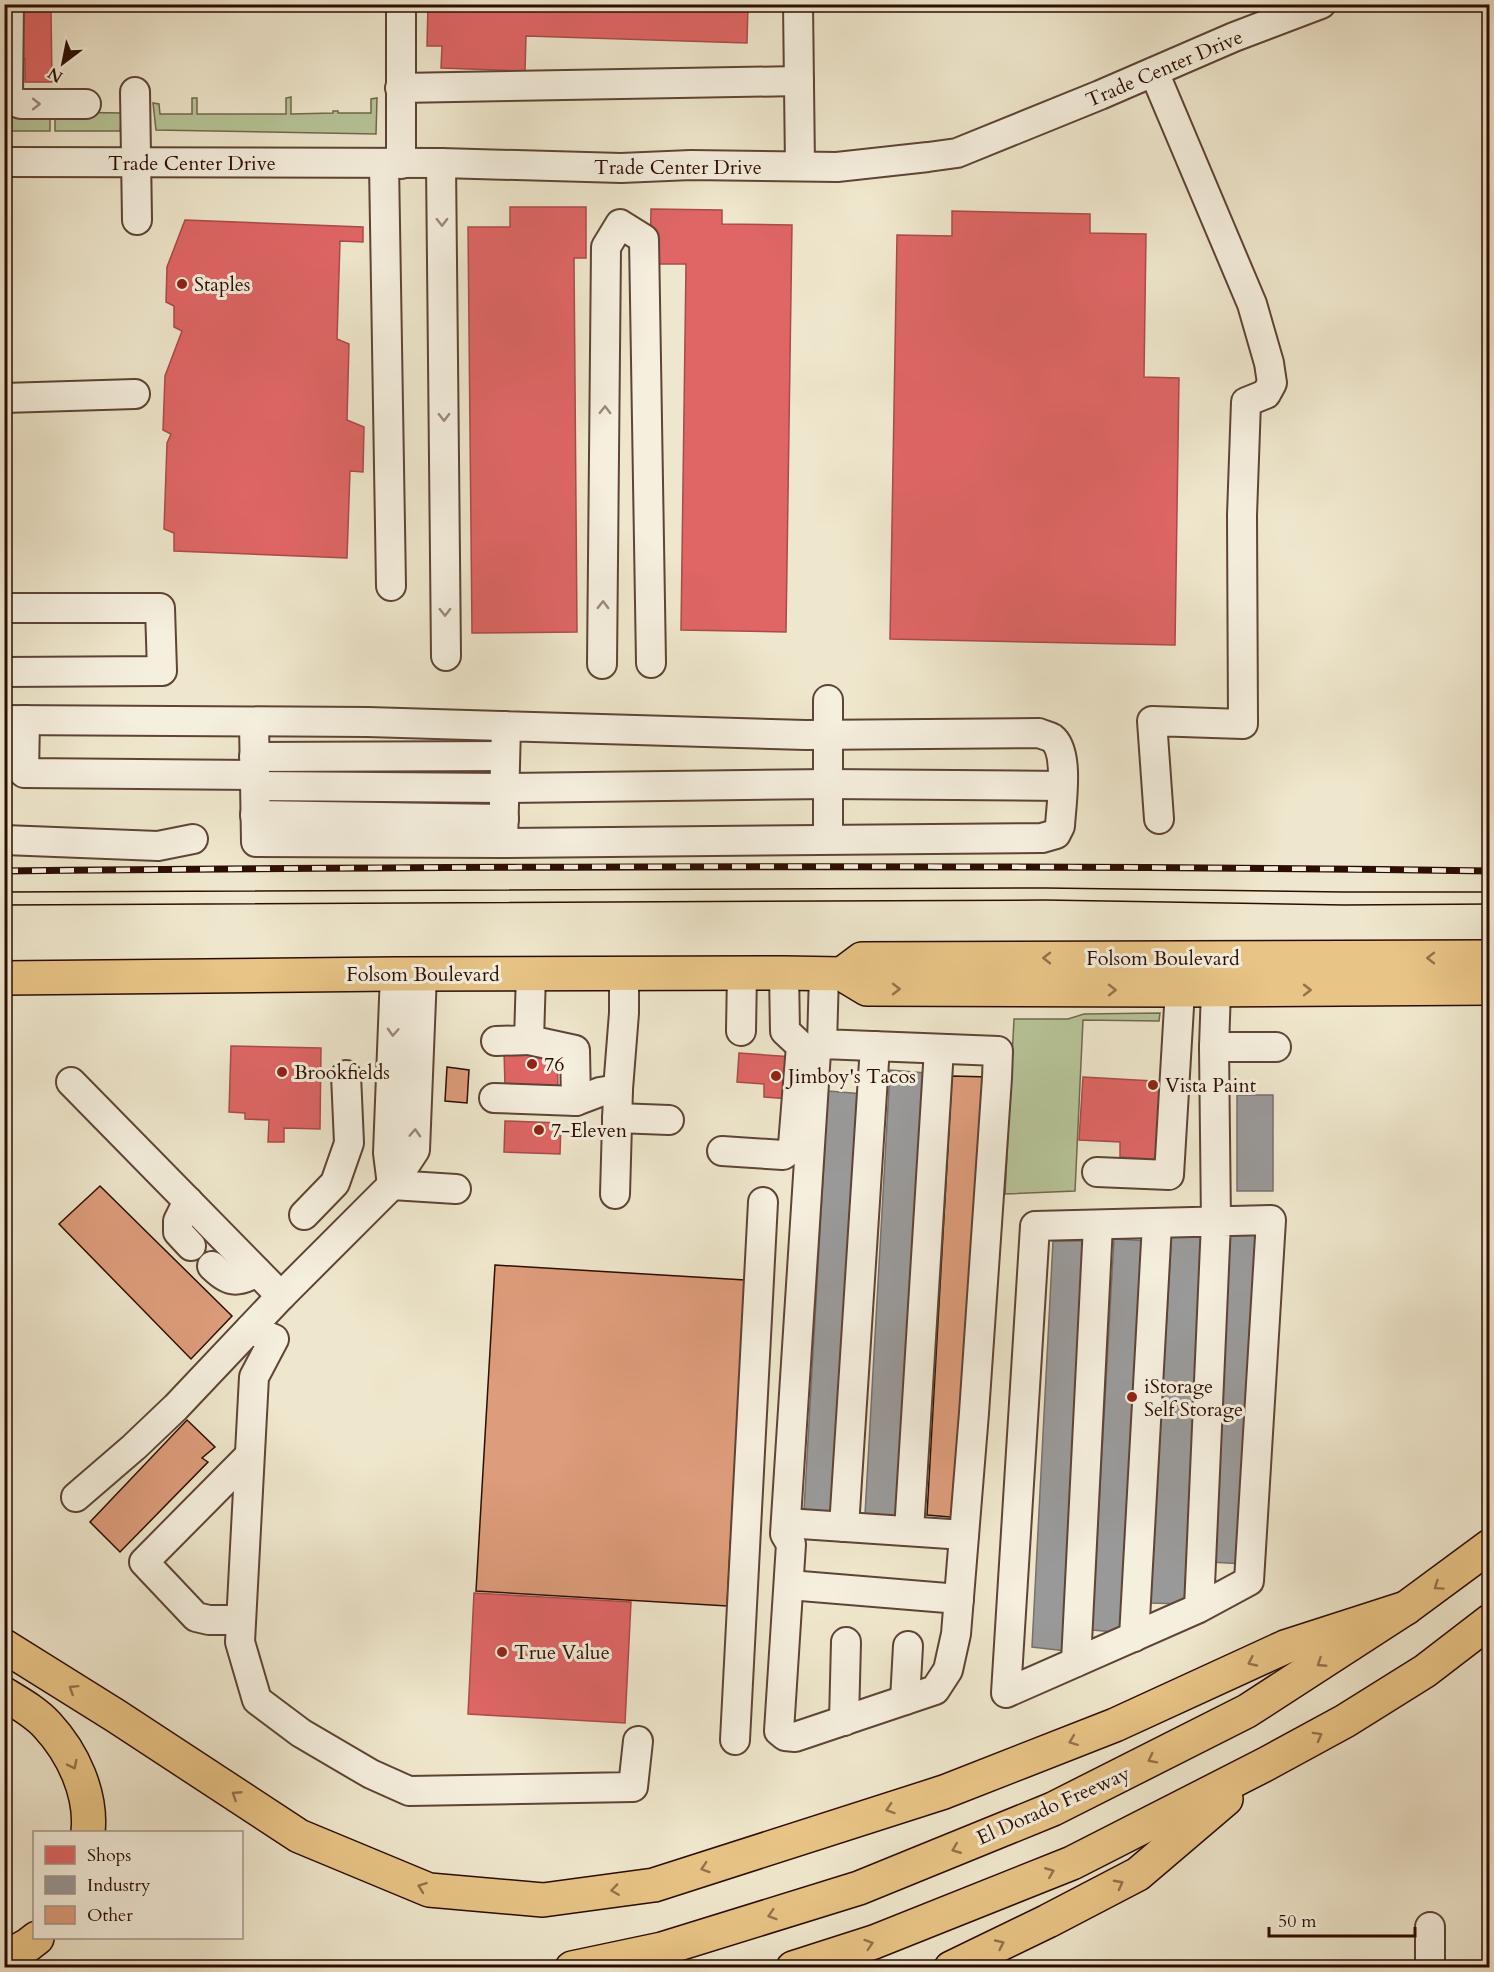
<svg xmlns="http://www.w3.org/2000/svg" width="1494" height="1972" viewBox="0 0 1494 1972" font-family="Cardo,serif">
<rect width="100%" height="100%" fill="#efe7cd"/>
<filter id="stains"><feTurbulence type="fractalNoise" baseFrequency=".00333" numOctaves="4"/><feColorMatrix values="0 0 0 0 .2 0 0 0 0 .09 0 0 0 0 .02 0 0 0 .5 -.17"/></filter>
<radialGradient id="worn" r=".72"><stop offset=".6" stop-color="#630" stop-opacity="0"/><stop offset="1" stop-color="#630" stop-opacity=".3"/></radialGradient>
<g fill="#b7c599" stroke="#72694e" stroke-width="1.5">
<path d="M291,97V114L333,113V111H338V113H371V99L377,98L376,134L156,130L153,103L159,104L160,114H192V98H197V114H286V98Z"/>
<path d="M4,108L50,112V131H5Z"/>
<path d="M55,112L122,113L120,131H55Z"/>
<path d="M1160,1013L1159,1021L1083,1020L1075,1191L1005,1194L1014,1019H1068L1084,1014Z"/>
</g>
<g fill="#e06666" stroke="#aa4b48" stroke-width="1.5">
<path d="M428,4H748L747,43L526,36L525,71L441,68L442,46H427Z"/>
<path d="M17,11H51L52,82H25V59H17Z"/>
<path d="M510,207H586V258H574L577,632L472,633L468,227H510Z"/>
<path d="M651,209L722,210V224L792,225L786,632L681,630L686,264H650Z"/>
<path d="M952,211L1090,214V233L1146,234L1144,377L1179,378L1175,645L890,639L897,235L952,236Z"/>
<path d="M185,220L363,227V242L340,241L337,339L349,344L347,420L364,427L363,472L350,471L347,558L174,551V533L164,529L167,443L171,434L163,430L165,376L182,331L174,327V306L166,302L167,267Z"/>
<path d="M231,1046L321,1048L320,1129L284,1128V1142H268L269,1120L245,1119V1113L229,1112Z"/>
<path d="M557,1049L558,1086L505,1087L504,1050Z"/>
<path d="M739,1053L793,1057L790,1099L764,1097V1084L737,1082Z"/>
<path d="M1083,1077L1171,1082L1166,1160L1120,1157V1142L1079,1140Z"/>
<path d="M505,1121L561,1123L560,1154L504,1152Z"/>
<path d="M474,1593L631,1602L625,1723L468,1714Z"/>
</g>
<g fill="#999" stroke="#796f6c" stroke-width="1.5">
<path d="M890,1070L926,1073L901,1516L865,1514Z"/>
<path d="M828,1091L864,1094L839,1513L804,1510Z"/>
<rect x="1237" y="1095" width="36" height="96"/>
<path d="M1229,1226L1265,1228L1245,1564L1209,1562Z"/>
<path d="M1172,1229L1206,1233L1184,1604L1150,1603Z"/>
<path d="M1114,1239L1151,1241L1126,1633L1092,1630Z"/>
<path d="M1053,1241H1091L1066,1651L1032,1647Z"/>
</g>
<g fill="#dd9c7b" stroke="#2d0d02" stroke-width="1.5">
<path d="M447,1067L469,1070L467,1103L445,1101Z"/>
<path d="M952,1076L989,1077L961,1518L927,1515Z"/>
<path d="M100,1186L232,1316L191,1359L59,1224Z"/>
<path d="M495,1265L745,1280L727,1606L476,1591Z"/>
<path d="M187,1420L215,1447L202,1458L208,1462L120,1552L90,1522Z"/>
</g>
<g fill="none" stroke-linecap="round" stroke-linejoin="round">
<defs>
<g id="minor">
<path d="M9,4L8,94L12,101L21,104H86"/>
<path d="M401,4V164"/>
<path d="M798,4L800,166"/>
<path d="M1154,72L1252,304L1269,363L1272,383L1266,394L1246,402L1242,515L1243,724L1152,721L1159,819"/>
<path d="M400,88L799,81"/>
<path d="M135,92L137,220"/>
<path d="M4,162L441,163L621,168L691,165L837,167L928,157L957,153L1100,95L1234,37L1321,4"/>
<path d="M441,163L446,656"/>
<path d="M384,164L391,586"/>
<path d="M4,398L135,394"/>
<path d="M4,608H160L162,671L4,672"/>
<path d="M602,664L606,247L620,224L644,239L651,663"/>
<path d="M828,700V839"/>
<path d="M4,720L368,722L806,735L1039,733C1043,735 1049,736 1052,738C1070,752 1061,806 1060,826L1056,834L1042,838L503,843L506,726"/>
<path d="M25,720L24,773L255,775"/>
<path d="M254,722L256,842L503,843"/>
<path d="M254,757L505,756"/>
<path d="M255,786L504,788L828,784L1062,786"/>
<path d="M255,815L504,819"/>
<path d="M4,840L158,846L193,839"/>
<path d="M741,1031L742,973"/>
<path d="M529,1040L575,1050L576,1101"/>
<path d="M496,1041L529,1040L531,974"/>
<path d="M822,1044L816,1052L785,1534L791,1544L779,1731L785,1736L795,1737L935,1690L948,1670L956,1634L974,1413L997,1078L998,1051L822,1044L824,974"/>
<path d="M1214,1047H1276"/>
<path d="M71,1082L281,1296"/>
<path d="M494,1098L576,1101L600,1092L618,1089"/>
<path d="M617,1118L669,1120"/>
<path d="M722,1151L783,1155L790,1150L793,1145L801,1046L785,1031L784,973"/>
<path d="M1097,1172L1169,1175L1180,990"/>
<path d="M392,1185L388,1153L395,974"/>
<path d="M392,1185L456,1189"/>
<path d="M615,1194L618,1089L624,1013V974"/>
<path d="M188,1201L178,1221V1232L191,1246"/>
<path d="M304,1215L335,1183L349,1143L346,1075"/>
<path d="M212,1266C229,1282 236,1284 257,1272"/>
<path d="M250,1329L274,1339L254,1377L240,1642L257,1700L301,1733L371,1774L409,1791L633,1787L638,1741"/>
<path d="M76,1497L134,1447L176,1407L281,1296L392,1185L415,1150L422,974"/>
<path d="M786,1523L964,1535"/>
<path d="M844,1527L875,1046"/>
<path d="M909,1531L939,1049"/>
<path d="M789,1585L959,1599"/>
<path d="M1199,1608L1249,1581L1271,1220L1035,1226L1006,1693L1199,1608L1216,1223L1214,1047L1216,990"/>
<path d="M241,1620H209L196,1617L144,1562L249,1456"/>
<path d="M1134,1637L1157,1224"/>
<path d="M1076,1662L1098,1225"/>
<path d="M905,1700L908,1646"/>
<path d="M844,1721L846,1642"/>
<path d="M735,1740L763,1202"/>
<path d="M1430,1927V1968"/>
</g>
<g id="major">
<path d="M842,974L862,959L1490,957"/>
<path d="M4,978L395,974L784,973L842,974L867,989L1180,990L1490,988"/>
</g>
<g id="highway">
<path d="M4,1646L116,1716L299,1836L429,1890L543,1900L654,1885L944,1792L1115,1725L1285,1647L1406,1608"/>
<path d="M4,1694C19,1703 35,1712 47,1725C73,1753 92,1794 88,1832"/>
<path d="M4,1958L28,1945L37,1938"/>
<path d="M572,1968L662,1949L859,1888L1053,1809L1247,1711L1406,1608L1490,1546"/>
<path d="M793,1968L874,1942L1072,1863L1266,1764L1345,1721L1425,1671L1490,1621"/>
<path d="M951,1968L1048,1921L1138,1874L1226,1799"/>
</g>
</defs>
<use href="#minor" stroke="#5e4435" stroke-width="32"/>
<use href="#major" stroke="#2d0d02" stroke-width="36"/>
<use href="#highway" stroke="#2d0d02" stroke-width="36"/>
<use href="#minor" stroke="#f5efde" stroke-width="28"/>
<use href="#major" stroke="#e8c486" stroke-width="33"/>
<use href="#highway" stroke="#e8c486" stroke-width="33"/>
<g stroke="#2d0d02" stroke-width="1.5">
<path d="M4,892L1046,888L1343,892H1490"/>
<path d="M4,905L1045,900L1344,905L1490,904"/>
</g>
<defs>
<path id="rail" d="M4,871C500,866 995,864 1490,871"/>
</defs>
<use href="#rail" stroke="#2d0d02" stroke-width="7"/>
<use href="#rail" stroke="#f5efde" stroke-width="4.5" stroke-dasharray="14" stroke-linecap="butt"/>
</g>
<defs><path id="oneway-chevron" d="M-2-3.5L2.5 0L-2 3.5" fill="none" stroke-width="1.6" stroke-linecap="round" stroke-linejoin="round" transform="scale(1.5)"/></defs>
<g stroke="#9b897b">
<use href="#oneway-chevron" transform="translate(36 104)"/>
<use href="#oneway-chevron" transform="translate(442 222) rotate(89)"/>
<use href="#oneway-chevron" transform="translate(605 410) rotate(-89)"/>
<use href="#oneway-chevron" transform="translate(444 417) rotate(89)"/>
<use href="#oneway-chevron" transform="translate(603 605) rotate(-89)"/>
<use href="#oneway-chevron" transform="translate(445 612) rotate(89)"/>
<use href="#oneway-chevron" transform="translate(393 1032) rotate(93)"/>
<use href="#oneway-chevron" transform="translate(415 1133) rotate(-87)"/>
</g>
<g stroke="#94724b">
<use href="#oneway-chevron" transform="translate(1047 958) rotate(180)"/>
<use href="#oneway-chevron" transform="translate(1431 958) rotate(180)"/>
<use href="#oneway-chevron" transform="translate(896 989)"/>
<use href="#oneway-chevron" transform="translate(1112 990)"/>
<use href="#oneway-chevron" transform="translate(1307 990)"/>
<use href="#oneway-chevron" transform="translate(1438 1586) rotate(145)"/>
<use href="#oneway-chevron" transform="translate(1252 1662) rotate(155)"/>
<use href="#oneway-chevron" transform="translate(1321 1663) rotate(147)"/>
<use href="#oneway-chevron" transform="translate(73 1689) rotate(-148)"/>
<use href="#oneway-chevron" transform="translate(1318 1736) rotate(-29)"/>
<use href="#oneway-chevron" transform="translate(1073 1741) rotate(159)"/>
<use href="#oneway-chevron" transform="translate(1152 1759) rotate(153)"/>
<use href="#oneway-chevron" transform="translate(73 1765) rotate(64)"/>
<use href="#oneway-chevron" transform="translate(236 1795) rotate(-147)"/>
<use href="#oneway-chevron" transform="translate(890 1809) rotate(162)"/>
<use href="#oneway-chevron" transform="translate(956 1849) rotate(158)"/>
<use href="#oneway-chevron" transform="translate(705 1868) rotate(162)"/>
<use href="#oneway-chevron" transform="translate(1050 1872) rotate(-22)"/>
<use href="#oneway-chevron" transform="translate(1119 1884) rotate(-28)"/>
<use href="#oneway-chevron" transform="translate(422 1887) rotate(-160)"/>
<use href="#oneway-chevron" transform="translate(615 1890) rotate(172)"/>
<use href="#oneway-chevron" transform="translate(772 1915) rotate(163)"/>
<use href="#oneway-chevron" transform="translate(869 1944) rotate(-18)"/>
<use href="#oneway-chevron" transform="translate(1000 1944) rotate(-25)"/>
</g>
<g fill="#8f2418" stroke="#f5efde" stroke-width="2">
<circle cx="182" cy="284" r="6"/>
<circle cx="532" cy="1064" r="6"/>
<circle cx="282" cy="1072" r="6"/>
<circle cx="776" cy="1076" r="6"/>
<circle cx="1153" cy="1085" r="6"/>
<circle cx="539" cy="1130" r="6"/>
<circle cx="1132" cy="1397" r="6"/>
<circle cx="502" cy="1652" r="6"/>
</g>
<g text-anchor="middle" stroke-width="6" stroke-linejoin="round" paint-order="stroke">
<g font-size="20" fill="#2d0d02" stroke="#f5efde">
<text transform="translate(1164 68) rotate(-23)" y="7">Trade Center Drive</text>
<text x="192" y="170">Trade Center Drive</text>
<text x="678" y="174">Trade Center Drive</text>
<text x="1163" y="965">Folsom Boulevard</text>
<text x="423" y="981">Folsom Boulevard</text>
<text transform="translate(1053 1805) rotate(-24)" y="7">El Dorado Freeway</text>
</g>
<g font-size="20" fill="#2d0d02" stroke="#f5efde" text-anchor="start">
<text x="194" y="291">Staples</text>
<text x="544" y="1071">76</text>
<text x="294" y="1079">Brookfields</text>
<text x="788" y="1083">Jimboy's Tacos</text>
<text x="1165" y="1092">Vista Paint</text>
<text x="551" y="1137">7-Eleven</text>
<text x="1144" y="1393">iStorage<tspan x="1144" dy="23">Self Storage</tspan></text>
<text x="514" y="1659">True Value</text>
</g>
</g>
<rect width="1494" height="1972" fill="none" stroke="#efe7cd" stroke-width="24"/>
<rect x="6" y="6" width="1482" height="1960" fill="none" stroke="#2d0d02" stroke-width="3"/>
<rect x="12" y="12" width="1470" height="1948" fill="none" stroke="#2d0d02" stroke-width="1.5"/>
<rect x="33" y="1831" width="210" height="108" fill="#f5efde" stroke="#a59586" stroke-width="1.5"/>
<rect x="45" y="1846" width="30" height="18" fill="#e06666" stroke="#a59586" stroke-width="1.5"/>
<text x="87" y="1861" font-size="18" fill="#2d0d02">Shops</text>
<rect x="45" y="1876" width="30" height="18" fill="#999999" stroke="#a59586" stroke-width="1.5"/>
<text x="87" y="1891" font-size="18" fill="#2d0d02">Industry</text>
<rect x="45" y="1906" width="30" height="18" fill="#dd9c7b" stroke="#a59586" stroke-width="1.5"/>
<text x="87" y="1921" font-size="18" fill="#2d0d02">Other</text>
<g transform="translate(63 63) rotate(212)" stroke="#f5efde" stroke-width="4.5" paint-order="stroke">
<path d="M0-4.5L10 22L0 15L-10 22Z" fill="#2d0d02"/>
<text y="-9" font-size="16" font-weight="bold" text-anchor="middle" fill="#2d0d02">N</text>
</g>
<path d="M1269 1927v9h146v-9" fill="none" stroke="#2d0d02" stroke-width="3"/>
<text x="1278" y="1927" font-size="18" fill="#2d0d02" stroke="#f5efde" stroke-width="4.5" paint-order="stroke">50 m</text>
<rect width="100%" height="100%" filter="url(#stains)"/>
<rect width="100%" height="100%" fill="url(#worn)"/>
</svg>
